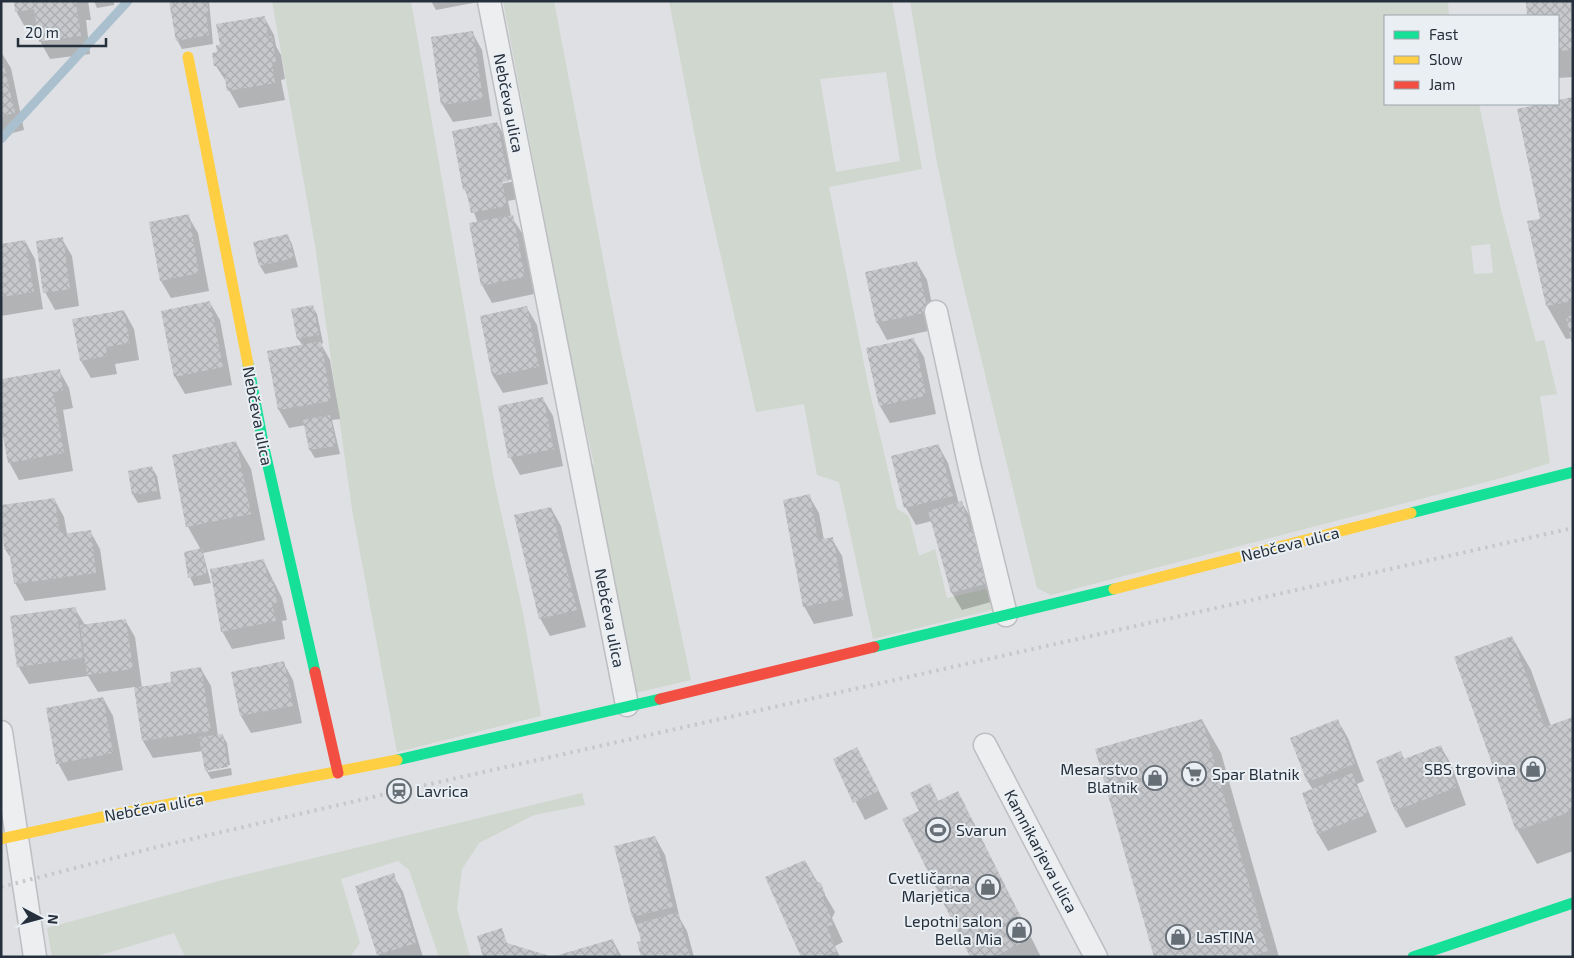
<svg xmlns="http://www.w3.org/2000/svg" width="1574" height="958" viewBox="0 0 1574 958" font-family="'Exo 2',sans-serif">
<defs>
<pattern id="building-cross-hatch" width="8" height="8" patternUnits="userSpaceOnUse" patternTransform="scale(1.25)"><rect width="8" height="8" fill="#c6c8cb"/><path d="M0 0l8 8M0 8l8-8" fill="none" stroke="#aaacaf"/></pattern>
</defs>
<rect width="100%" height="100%" fill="#dee0e3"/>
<g fill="#cfd7ce" fill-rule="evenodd">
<path d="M272,1H411L494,480L524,618L541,716L397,752L352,509L315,245Z"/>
<path d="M503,1H554L617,332L691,680L635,693L586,465L594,464L574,375Z"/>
<path d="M669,1H892L922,169L829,187L868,384L897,509L909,516L919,556L935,549L947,598L991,588L996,609L873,639L839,482L817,475L804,404L756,412L701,168ZM886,72L900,161L836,172L820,79Z"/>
<path d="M910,1H1448L1449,16H1385V104H1479L1501,210L1536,342L1544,340L1557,394L1540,396L1550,463L1505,477L1051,595L1037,588L956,255L936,157ZM1490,244L1493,273L1474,274L1471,246Z"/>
<path d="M582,793L585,805L534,815L479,843L462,869L457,909L470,957H439L409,870L398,861L341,879L360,943L350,957H185L174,933L94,957H52L47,928L219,881Z"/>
</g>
<g fill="#0003">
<path d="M15,1H88L91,20H86L90,54L50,59L40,41L38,27L26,29L16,11Z"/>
<path d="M94,1H114V5L97,8Z"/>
<path d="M175,1H209L213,44L182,49L177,40Z"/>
<path d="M431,1H477L478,2L436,10Z"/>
<path d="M1527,1H1573V77L1558,78V16H1528Z"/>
<path d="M264,17L274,35L276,46L281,55L285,79L281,80L285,100L239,108L229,90L227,83L216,66L218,53Z"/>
<path d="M472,32L482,50L492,116L453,122L442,104Z"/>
<path d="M1,52L11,68L24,130L1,136Z"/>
<path d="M1573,98V342L1572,338L1566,339L1547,306L1529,222L1541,220L1518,110L1558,104V101Z"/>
<path d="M497,123L507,141L514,179L501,181V184L515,181L518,199L508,201L511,216L522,233L534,294L492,303L482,285L478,223L465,190L453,132Z"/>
<path d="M188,216L198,233L209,291L171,298L161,281Z"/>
<path d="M287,235L292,244L298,267L265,274L260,266Z"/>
<path d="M62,239L72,256L79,306L55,310L45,292Z"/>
<path d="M25,241L35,259L43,309L1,316V245Z"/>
<path d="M917,263L927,280L937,329L887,340L877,322Z"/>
<path d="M210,303L220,320L232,385L185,394L175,377Z"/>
<path d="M312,306L317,314L323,343L321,344L330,360L340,419L332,420L340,454L315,458L310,450L306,425L289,428L279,410L269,352L303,346L298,339L293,310Z"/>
<path d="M527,308L537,325L548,384L503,393L493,376L481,317Z"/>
<path d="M124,311L134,329L139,360L115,364L117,374L91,378L81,361Z"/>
<path d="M913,339L924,357L936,414L890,423L880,406Z"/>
<path d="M59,370L69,388L73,408L63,410L73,471L19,480L9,462Z"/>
<path d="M543,399L553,416L563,466L520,475L510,457Z"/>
<path d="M236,443L251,469L265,540L203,553L211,583L194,586L190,577L201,550L188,527L173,456Z"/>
<path d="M938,445L948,463L959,504L962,503L972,520L998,600L962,610L952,593L932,521L916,525L906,508L893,457Z"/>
<path d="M152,468L157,476L161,499L138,503L133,495L129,472Z"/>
<path d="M809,496L819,513L824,540L832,539L842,556L853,616L814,624L804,606Z"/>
<path d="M54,499L64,517L67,534L90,531L100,549L106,590L25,601L15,583L12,560L5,549L1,506Z"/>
<path d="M551,508L561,526L586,627L550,636L540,618Z"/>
<path d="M263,560L282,598L287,620L282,621L285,639L232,649L222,631Z"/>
<path d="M75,609L85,625L125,620L135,637L142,688L172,683L201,669L211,686L218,736L222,735L227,743L230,765L208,769V772L231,768L232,775L211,779L206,770L203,751L153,758L143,741L135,687L98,692L88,676L29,684L18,666Z"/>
<path d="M1512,637L1531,670L1551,726L1573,719V851L1537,864L1518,831L1455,657Z"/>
<path d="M283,662L293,680L302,723L251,733L241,716L233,673Z"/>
<path d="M103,698L113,716L123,770L68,781L58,763Z"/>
<path d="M1202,720L1221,753L1279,957H1155Z"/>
<path d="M1338,721L1348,738L1364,781L1357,784L1377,832L1328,851L1318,834L1313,790L1308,782Z"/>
<path d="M1441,747L1451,764L1466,805L1406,828L1396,810L1400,753L1405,760Z"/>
<path d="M857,749L888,809L865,820L834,760Z"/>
<path d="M929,785L939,802L958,793L1041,957H972L921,811Z"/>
<path d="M655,837L665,855L680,919L687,931L694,957H642L643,942L633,917L616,847Z"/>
<path d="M805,861L835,912L832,918L843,942L835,946L840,957H802Z"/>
<path d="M393,875L403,892L423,957H380L378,954Z"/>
<path d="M613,941L622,957H558Z"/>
</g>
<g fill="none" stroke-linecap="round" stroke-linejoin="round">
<path stroke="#abc0cf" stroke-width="9" d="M1,139L128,1"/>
</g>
<g fill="url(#building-cross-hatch)">
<path d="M14,1H81L76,3L81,36L39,42L34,9L15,12Z"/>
<path d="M169,1H207L209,12H206L209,35L176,41Z"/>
<path d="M1526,1H1570L1573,50L1558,51V16H1527Z"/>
<path d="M265,16L268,37L272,36L276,62H272L275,83L227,91L224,73H220L219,66H214L212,53L217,52L216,45H220L216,24Z"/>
<path d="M473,31L483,99L441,105L431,37Z"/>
<path d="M1,53L15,113L1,116Z"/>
<path d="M1573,97V301L1546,306L1527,221L1540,219L1517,109L1541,104H1558V100Z"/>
<path d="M497,122L509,181L502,182L507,206L471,213L466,189L463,190L452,131Z"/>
<path d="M189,214L199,273L160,281L149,222Z"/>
<path d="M513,215L525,277L481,286L469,223Z"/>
<path d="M288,234L294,258L259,266L253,242Z"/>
<path d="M63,237L70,289L43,293L36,241Z"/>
<path d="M25,240L34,292L1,297V244Z"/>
<path d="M917,261L928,312L876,323L865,272Z"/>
<path d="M210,301L223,367L174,377L161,311Z"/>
<path d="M313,305L319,335L297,339L291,309Z"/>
<path d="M527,306L539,367L492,376L480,316Z"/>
<path d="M124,310L130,343L106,347L107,356L80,361L72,319Z"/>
<path d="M1573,315V344H1572L1566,317Z"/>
<path d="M914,338L926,396L879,406L866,348Z"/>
<path d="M321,341L331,401L278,410L267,351Z"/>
<path d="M60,369L63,391L53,392L64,453L8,463L1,426V379Z"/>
<path d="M543,397L554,449L508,458L498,406Z"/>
<path d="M330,415L336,446L309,450L303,420Z"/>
<path d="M236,441L251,514L186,527L172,455Z"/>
<path d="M939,444L953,496L904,508L891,456Z"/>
<path d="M152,466L157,491L132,495L128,471Z"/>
<path d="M810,494L818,540L833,537L844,599L803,607L783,500Z"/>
<path d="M55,498L59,531H63V534L91,530L96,573L14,584L9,549H4L1,505Z"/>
<path d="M962,501L970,530L974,529L989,583L951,593L928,511Z"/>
<path d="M551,507L577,610L539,619L514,515Z"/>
<path d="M202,548L207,574L188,578L184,552Z"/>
<path d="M264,559L268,580L273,579L277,603H272L276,621L221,632L210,569Z"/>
<path d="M76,607L83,658L17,667L10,616Z"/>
<path d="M126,619L133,669L87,675L80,625Z"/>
<path d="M1512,636L1545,727L1573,717V811L1516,831L1454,657Z"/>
<path d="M284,661L293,706L240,716L231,672Z"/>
<path d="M201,667L211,731L142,741L134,688L171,682L170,672Z"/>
<path d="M103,697L113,753L56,764L46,708Z"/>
<path d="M1202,719L1268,951L1249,957H1154L1095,749Z"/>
<path d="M1338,719L1355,764L1307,782L1290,738Z"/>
<path d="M223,734L228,767L205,771L199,737Z"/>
<path d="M1441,745L1457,787L1395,811L1376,761L1401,751L1404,759Z"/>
<path d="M857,747L879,791L853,803L833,759Z"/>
<path d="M1352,773L1368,814L1317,834L1302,793Z"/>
<path d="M930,783L938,801L958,791L1031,938L994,957H970L902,819L919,811L910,793Z"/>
<path d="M655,836L673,907L632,917L614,846Z"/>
<path d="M805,860L815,881L821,883L825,894L823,899L834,924L827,927L837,951L823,957H801L765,877Z"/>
<path d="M394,873L416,943L377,955L355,886Z"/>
<path d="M678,912L690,957H641L637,942L641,941L637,924Z"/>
<path d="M502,928L507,943L553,957H483L477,936Z"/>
<path d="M613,939L618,957H555V956Z"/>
</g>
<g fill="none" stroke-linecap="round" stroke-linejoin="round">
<defs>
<g id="street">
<path d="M489,1L627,705"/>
<path d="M936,312L970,468L1006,615"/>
<path d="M1,732L35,957"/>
<path d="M985,745L1096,957"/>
</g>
</defs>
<use href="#street" stroke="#bcbec1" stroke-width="25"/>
<use href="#street" stroke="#edeef0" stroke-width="22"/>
<g stroke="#16e098" stroke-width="11">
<path d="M248,364L264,448L315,672"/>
<path d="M1411,513L1573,472"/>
<path d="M874,647L1114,589"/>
<path d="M397,760L660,699"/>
<path d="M1413,957L1573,903"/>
</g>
<g stroke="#ffcf43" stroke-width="11">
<path d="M188,57L248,364"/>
<path d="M1114,589L1411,513"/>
<path d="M1,839L97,818L397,760"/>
</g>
<g stroke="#f24e42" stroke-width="11">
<path d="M315,672L338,773"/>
<path d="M660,699L874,647"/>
</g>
<path stroke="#c6c9cb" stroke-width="4" stroke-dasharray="2.5 5" stroke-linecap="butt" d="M1,887L157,847L399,791L1573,528"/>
</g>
<defs>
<symbol id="shop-ring" viewBox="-11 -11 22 22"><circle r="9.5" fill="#eaeff4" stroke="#666e76" stroke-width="1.5"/><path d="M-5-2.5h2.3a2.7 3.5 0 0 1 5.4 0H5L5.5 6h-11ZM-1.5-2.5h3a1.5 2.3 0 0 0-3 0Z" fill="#666e76"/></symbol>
<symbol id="supermarket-ring" viewBox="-11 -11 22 22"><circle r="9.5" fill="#eaeff4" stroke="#666e76" stroke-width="1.5"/><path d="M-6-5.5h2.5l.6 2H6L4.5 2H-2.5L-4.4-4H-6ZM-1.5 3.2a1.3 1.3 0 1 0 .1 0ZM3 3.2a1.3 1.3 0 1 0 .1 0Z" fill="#666e76"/></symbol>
<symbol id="station-ring" viewBox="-11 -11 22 22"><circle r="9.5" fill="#eaeff4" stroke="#666e76" stroke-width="1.5"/><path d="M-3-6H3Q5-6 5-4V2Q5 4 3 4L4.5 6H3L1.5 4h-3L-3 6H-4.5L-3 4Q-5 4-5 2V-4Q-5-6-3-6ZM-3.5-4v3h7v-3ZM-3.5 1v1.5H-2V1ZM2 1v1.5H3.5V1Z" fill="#666e76"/></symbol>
<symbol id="stadium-ring" viewBox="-11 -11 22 22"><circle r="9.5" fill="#eaeff4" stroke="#666e76" stroke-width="1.5"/><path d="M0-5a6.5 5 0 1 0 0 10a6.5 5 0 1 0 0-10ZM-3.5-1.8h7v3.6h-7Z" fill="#666e76"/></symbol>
</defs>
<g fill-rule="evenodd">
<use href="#shop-ring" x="1519" y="755" width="28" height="28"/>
<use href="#supermarket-ring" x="1180" y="760" width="28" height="28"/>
<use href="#shop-ring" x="1141" y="764" width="28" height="28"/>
<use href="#station-ring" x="385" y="777" width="28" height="28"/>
<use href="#stadium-ring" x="924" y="816" width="28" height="28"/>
<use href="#shop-ring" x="974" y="873" width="28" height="28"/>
<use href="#shop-ring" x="1005" y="916" width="28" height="28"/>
<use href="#shop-ring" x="1164" y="923" width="28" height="28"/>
</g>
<g text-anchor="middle" stroke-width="4" stroke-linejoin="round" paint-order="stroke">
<g font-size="16" fill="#25303c" stroke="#eaeff4">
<text transform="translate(509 103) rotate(79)" y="6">Nebčeva ulica</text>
<text transform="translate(258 416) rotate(79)" y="6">Nebčeva ulica</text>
<text transform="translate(1290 544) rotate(-14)" y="6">Nebčeva ulica</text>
<text transform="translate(610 618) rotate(79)" y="6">Nebčeva ulica</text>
<text transform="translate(154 807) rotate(-10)" y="6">Nebčeva ulica</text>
<text transform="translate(1041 851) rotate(62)" y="6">Kamnikarjeva ulica</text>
</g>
<g font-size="16" fill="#25303c" stroke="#eaeff4" text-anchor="end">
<text x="1138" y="775">Mesarstvo<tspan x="1138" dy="18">Blatnik</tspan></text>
<text x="1516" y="775">SBS trgovina</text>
<text x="1212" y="780" text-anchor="start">Spar Blatnik</text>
<text x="416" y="797" text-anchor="start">Lavrica</text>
<text x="956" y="836" text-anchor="start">Svarun</text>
<text x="970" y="884">Cvetličarna<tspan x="970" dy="18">Marjetica</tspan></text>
<text x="1002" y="927">Lepotni salon<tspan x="1002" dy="18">Bella Mia</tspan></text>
<text x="1196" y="943" text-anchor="start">LasTINA</text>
</g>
</g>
<rect width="1574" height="958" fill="none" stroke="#25303c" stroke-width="5"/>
<rect x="1384" y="15" width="175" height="90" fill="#eaeff4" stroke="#9ba3aa"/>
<rect x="1394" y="31" width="25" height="8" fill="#16e098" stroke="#9ba3aa"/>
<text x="1429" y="40" font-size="15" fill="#25303c">Fast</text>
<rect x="1394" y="56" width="25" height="8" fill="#ffcf43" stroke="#9ba3aa"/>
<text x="1429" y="65" font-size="15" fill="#25303c">Slow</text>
<rect x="1394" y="81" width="25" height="8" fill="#f24e42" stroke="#9ba3aa"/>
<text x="1429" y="90" font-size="15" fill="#25303c">Jam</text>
<g transform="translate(40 918) rotate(96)" stroke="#eaeff4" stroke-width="4" paint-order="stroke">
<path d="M0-4L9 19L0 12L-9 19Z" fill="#25303c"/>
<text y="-8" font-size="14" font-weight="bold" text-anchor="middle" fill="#25303c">N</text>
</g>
<path d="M18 38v8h88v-8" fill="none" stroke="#25303c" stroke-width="2.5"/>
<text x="25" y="38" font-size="15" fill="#25303c" stroke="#eaeff4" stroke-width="4" paint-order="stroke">20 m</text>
</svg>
